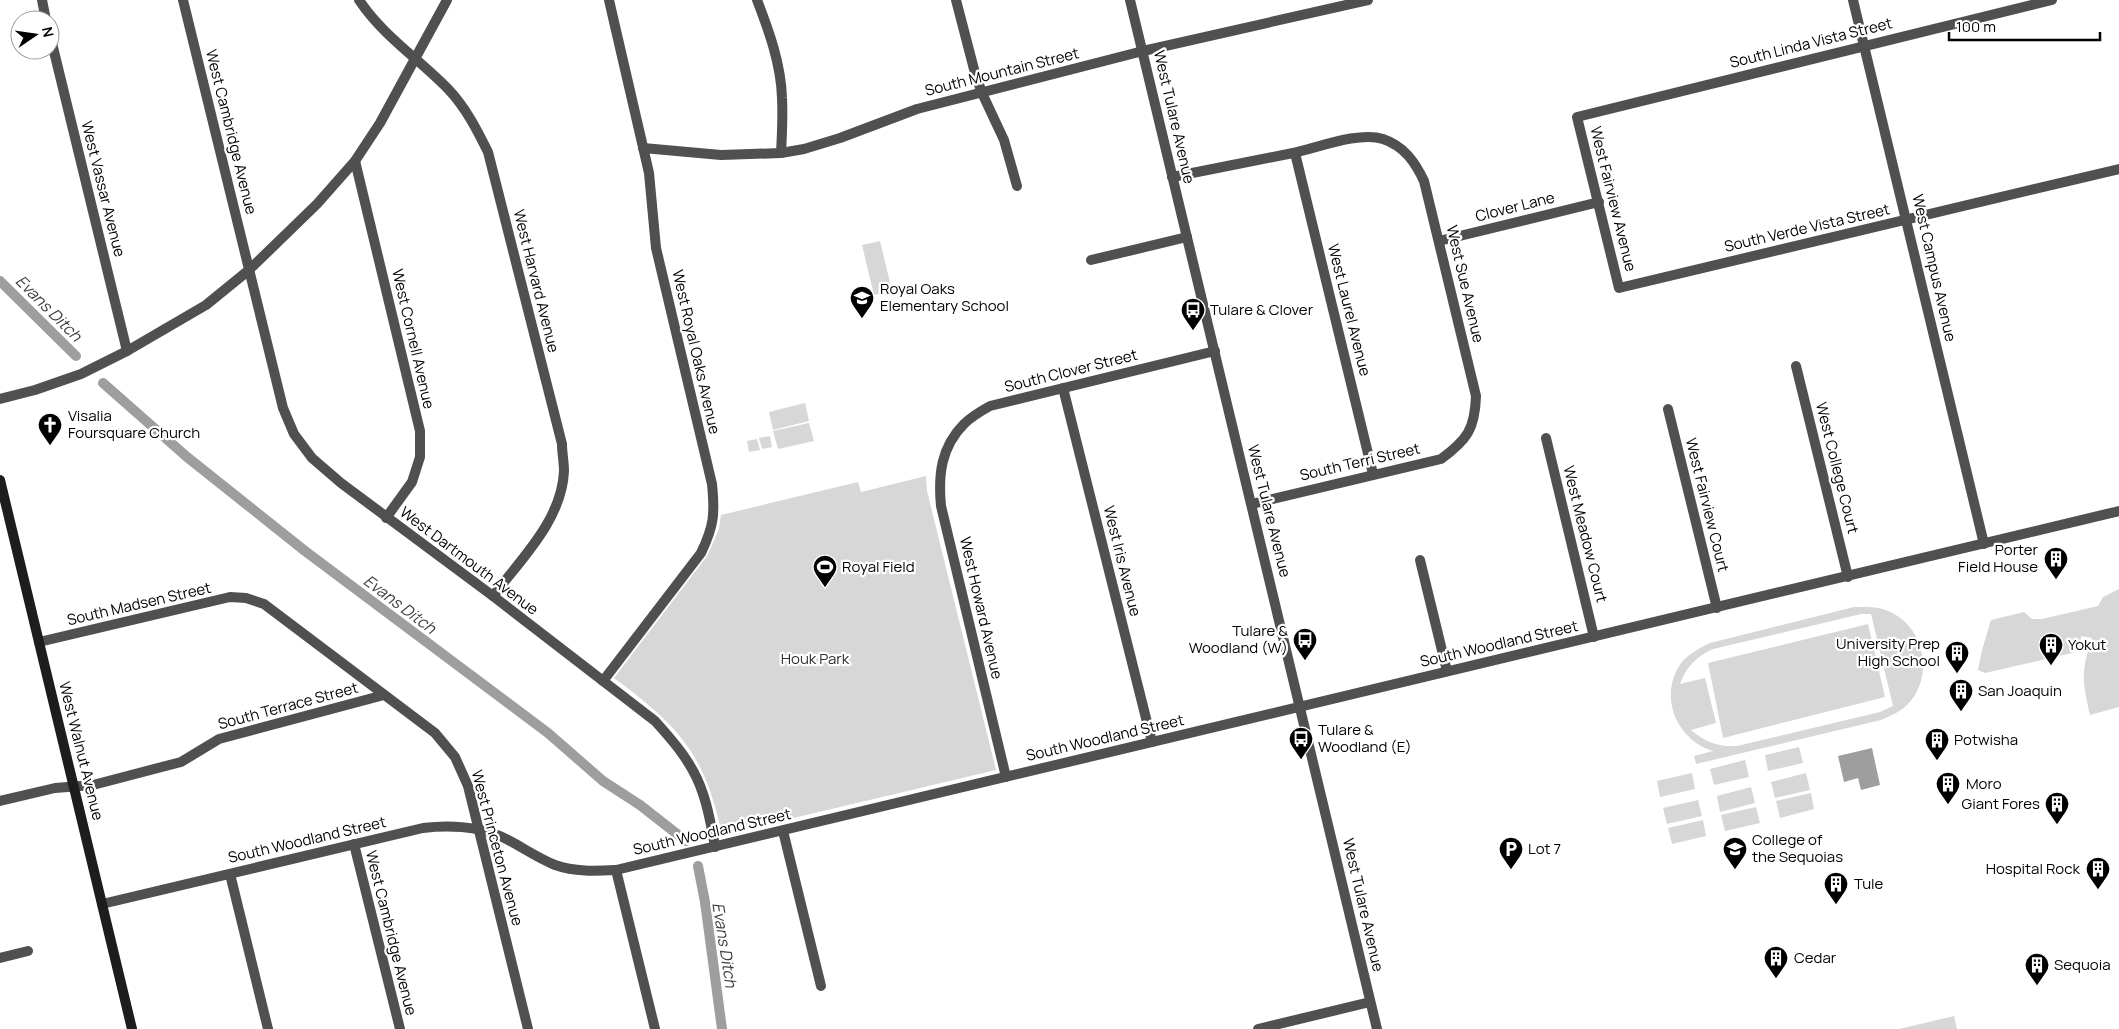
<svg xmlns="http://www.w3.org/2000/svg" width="2119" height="1029" viewBox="0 0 2119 1029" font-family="Manrope,sans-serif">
<rect width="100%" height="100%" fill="#fff"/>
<g fill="#d7d7d7" fill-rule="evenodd">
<path d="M880,241L892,291L874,295L862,245Z"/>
<path d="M805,403L809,421L773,430L769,412Z"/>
<path d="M809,423L814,441L778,449L773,431Z"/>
<path d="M770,436L772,447L762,449L759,438Z"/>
<path d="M757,439L760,450L749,452L747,441Z"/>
<path d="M926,476L927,491L996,770L722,835C705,754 679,726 614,678L707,556L719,529L721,515L858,482L861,492Z"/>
<path d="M2119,589V707L2090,715C2082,680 2081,672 2092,638L2081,636L2080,647L2072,653L1985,673L1978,670L1982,650L1991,620L2024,612L2032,619H2042L2098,606L2103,597Z"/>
<path d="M1854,607C1865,607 1878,606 1888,611C1925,626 1935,677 1907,705C1900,712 1890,716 1881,720L1696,764L1694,756L1713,751C1678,740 1659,700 1679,666C1686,655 1698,649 1710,643ZM1861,614H1871L1893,706L1880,712L1737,746C1718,747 1705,742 1691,730L1716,723L1705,678L1680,684C1686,667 1696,657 1713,649Z"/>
<path d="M1868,624L1885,697L1723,738L1708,663Z"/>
<path d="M1799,747L1803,763L1768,771L1765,755Z"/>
<path d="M1745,760L1749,777L1714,785L1710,769Z"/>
<path d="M1692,773L1695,789L1660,797L1657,781Z"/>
<path d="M1806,773L1810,790L1775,798L1771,782Z"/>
<path d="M1751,787L1755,803L1720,812L1717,796Z"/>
<path d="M1811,793L1814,809L1780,818L1776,801Z"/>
<path d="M1698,800L1702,816L1667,824L1663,808Z"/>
<path d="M1756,807L1760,823L1725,831L1721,815Z"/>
<path d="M1703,820L1706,836L1672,844L1668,828Z"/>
<path d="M1954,1016L1957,1029H1899Z"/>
</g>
<path fill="#9e9e9e" d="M1872,748L1880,785L1861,790L1858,778L1844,782L1838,756Z"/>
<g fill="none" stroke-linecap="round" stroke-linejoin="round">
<g stroke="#9e9e9e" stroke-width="10">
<path d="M0,281L76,356"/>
<path d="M103,383L187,457L305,551L548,733L603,781L640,805L686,841"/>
<path d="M698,866L705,902L722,1029"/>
</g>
<g stroke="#505050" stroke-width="10">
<path d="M42,0L46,20"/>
<path d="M183,0L283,408L294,434L312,458L341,483L493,596L655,721C675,743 694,765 703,794C709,811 712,829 715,847"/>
<path d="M359,0C383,36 419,59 449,90C466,108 477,130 488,152L562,444C562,453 564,462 564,471C562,520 521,559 493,596"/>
<path d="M757,0C769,31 781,64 782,98C783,116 782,135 781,153"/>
<path d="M956,0L975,73L982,93L1004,140L1017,186"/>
<path d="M1853,0L1984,544"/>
<path d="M2052,0L1577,117L1619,288L2119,169"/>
<path d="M50,35L127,351"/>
<path d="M643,148L721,155L781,153L804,149L840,138L917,109L1143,51L1368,0"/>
<path d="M1295,153L1373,474"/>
<path d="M355,161L420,431V457L412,482L386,518"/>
<path d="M1172,177C1212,169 1253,161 1293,153C1317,148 1359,131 1383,139C1404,146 1415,162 1424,181L1476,396C1475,429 1467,440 1441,459L1252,504"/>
<path d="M1439,241L1599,202"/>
<path d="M1091,260L1187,237"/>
<path d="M1796,366L1848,577"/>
<path d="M1063,388L1152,742"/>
<path d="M1668,409L1717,608"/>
<path d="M1546,438L1594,637"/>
<path d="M1420,560L1447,671"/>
<path d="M39,642L230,597L246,598L264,604L435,733L455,757L468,786L528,1029"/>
<path d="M603,681L701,553C714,526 715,514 712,484L656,248L649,173L609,0"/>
<path d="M1006,777L941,506C938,475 941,447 964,424C971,417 981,411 990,406L1215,351"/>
<path d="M0,801L55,788L93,785L181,762L219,739L384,695"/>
<path d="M783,831L821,986"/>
<path d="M354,844L400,1029"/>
<path d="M616,870L655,1029"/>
<path d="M230,874L268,1029"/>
<path d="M0,958L28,951"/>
<path d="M1258,1029L1370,1002"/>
</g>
<g stroke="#505050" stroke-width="10">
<path d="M1130,0L1377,1029"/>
<path d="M0,399L35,390L81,374L127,351L206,305L249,270L317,204L355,161L380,123L447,0"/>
<path d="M102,904L423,828C447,825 477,826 500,836C518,844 535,857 555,865C575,872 595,871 616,870L2119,511"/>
</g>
<path stroke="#1d1d1d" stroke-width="10" d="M0,480L132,1029"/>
</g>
<defs>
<symbol id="school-pin" viewBox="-11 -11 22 30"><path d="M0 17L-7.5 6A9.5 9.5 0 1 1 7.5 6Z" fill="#000" stroke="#fff"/><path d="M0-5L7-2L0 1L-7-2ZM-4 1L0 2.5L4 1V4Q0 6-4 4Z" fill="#fff"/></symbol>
<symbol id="bus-pin" viewBox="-11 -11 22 30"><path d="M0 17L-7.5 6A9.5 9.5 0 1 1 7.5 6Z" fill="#000" stroke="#fff"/><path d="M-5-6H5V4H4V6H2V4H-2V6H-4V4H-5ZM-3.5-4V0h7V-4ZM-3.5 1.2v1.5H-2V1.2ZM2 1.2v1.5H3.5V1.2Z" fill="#fff"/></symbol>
<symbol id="church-pin" viewBox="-11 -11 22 30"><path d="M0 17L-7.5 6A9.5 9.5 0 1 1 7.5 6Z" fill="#000" stroke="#fff"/><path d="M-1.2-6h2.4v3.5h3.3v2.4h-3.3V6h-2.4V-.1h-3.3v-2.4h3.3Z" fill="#fff"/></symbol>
<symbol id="building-pin" viewBox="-11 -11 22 30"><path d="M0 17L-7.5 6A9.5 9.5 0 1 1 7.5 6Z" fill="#000" stroke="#fff"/><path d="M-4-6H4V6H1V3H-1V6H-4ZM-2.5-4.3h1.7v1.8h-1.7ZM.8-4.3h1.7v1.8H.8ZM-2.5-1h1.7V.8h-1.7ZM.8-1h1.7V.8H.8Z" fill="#fff"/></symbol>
<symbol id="stadium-pin" viewBox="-11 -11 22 30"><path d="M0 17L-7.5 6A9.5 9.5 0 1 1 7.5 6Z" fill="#000" stroke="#fff"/><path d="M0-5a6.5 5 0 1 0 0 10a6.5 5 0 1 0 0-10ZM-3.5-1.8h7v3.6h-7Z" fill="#fff"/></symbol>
<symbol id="parking-pin" viewBox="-11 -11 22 30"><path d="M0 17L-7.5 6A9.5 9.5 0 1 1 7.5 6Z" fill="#000" stroke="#fff"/><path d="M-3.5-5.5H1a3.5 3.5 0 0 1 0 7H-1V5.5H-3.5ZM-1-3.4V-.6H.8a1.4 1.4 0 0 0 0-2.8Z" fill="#fff"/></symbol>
<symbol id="university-pin" viewBox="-11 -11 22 30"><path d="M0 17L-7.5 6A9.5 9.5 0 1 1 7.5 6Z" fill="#000" stroke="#fff"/><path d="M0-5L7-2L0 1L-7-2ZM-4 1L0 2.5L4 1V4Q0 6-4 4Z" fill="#fff"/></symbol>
</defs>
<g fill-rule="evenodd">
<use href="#school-pin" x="848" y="284" width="28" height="38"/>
<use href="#bus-pin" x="1179" y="296" width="28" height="38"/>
<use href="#church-pin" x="36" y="411" width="28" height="38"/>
<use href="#building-pin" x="2042" y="545" width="28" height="38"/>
<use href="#stadium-pin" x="811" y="553" width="28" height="38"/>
<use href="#bus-pin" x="1291" y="626" width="28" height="38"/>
<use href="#building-pin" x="2037" y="631" width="28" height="38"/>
<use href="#building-pin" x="1943" y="639" width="28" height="38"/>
<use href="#building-pin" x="1947" y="677" width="28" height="38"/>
<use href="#bus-pin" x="1287" y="725" width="28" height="38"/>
<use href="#building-pin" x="1923" y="726" width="28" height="38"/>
<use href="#building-pin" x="1934" y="770" width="28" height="38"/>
<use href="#building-pin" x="2043" y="790" width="28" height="38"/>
<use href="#parking-pin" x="1497" y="835" width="28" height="38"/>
<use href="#university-pin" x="1721" y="835" width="28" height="38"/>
<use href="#building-pin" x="2084" y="855" width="28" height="38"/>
<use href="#building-pin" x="1822" y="870" width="28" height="38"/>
<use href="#building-pin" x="1762" y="944" width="28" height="38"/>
<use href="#building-pin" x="2023" y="951" width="28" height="38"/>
</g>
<g text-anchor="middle" stroke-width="4.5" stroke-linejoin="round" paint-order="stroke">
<g font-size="15" fill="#000" stroke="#fff">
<text transform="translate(1811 43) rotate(-14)" y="5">South Linda Vista Street</text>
<text transform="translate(1002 72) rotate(-14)" y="5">South Mountain Street</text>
<text transform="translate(1174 117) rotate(77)" y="5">West Tulare Avenue</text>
<text transform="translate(231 132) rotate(76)" y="5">West Cambridge Avenue</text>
<text transform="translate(103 189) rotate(76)" y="5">West Vassar Avenue</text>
<text transform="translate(1613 199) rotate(76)" y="5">West Fairview Avenue</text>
<text transform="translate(1515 207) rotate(-14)" y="5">Clover Lane</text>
<text transform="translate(1807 228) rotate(-13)" y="5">South Verde Vista Street</text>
<text transform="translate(1934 268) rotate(77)" y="5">West Campus Avenue</text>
<text transform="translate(536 281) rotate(76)" y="5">West Harvard Avenue</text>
<text transform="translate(1465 284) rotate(77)" y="5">West Sue Avenue</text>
<text transform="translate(1349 310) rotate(76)" y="5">West Laurel Avenue</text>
<text transform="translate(413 339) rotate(77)" y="5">West Cornell Avenue</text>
<text transform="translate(696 352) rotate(77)" y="5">West Royal Oaks Avenue</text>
<text transform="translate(1071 371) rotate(-14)" y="5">South Clover Street</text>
<text transform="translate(1360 462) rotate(-13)" y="5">South Terri Street</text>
<text transform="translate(1837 468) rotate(76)" y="5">West College Court</text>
<text transform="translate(1707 505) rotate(76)" y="5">West Fairview Court</text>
<text transform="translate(1269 511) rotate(76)" y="5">West Tulare Avenue</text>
<text transform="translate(1585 534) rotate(76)" y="5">West Meadow Court</text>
<text transform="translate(469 561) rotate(37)" y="5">West Dartmouth Avenue</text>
<text transform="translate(1122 561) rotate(76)" y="5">West Iris Avenue</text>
<text transform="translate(139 604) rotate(-13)" y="5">South Madsen Street</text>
<text transform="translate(981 608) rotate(77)" y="5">West Howard Avenue</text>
<text transform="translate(1499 644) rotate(-13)" y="5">South Woodland Street</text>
<text transform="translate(288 706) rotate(-15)" y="5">South Terrace Street</text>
<text transform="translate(1105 738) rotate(-13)" y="5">South Woodland Street</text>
<text transform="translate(81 751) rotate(76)" y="5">West Walnut Avenue</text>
<text transform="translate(712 832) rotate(-13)" y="5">South Woodland Street</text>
<text transform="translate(307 840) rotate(-13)" y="5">South Woodland Street</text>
<text transform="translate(497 848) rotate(75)" y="5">West Princeton Avenue</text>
<text transform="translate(1363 905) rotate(77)" y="5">West Tulare Avenue</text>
<text transform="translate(391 933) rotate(76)" y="5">West Cambridge Avenue</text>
</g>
<g font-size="15" fill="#000" stroke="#fff" text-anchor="start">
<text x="880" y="294">Royal Oaks<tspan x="880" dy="17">Elementary School</tspan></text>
<text x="1210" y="315">Tulare &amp; Clover</text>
<text x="68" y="421">Visalia<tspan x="68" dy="17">Foursquare Church</tspan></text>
<text x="2038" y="555" text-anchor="end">Porter<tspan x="2038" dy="17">Field House</tspan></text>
<text x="842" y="572">Royal Field</text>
<text x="1288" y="636" text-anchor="end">Tulare &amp;<tspan x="1288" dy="17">Woodland (W)</tspan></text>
<text x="1940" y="649" text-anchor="end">University Prep<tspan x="1940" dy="17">High School</tspan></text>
<text x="2068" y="650">Yokut</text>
<text x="1978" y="696">San Joaquin</text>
<text x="1318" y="735">Tulare &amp;<tspan x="1318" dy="17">Woodland (E)</tspan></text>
<text x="1954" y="745">Potwisha</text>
<text x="1966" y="789">Moro</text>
<text x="2040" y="809" text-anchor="end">Giant Fores</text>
<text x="1752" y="845">College of<tspan x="1752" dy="17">the Sequoias</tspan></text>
<text x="1528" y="854">Lot 7</text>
<text x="2080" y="874" text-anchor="end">Hospital Rock</text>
<text x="1854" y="889">Tule</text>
<text x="1794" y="963">Cedar</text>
<text x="2054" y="970">Sequoia</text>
</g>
<g font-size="15" fill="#2e2e2e" stroke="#fff">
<text x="815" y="664">Houk Park</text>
</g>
<g font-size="16" font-style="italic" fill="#3f3f3f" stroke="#fff">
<text transform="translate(49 308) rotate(45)" y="6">Evans Ditch</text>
<text transform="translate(400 604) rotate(37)" y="6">Evans Ditch</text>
<text transform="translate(725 945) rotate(81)" y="6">Evans Ditch</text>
</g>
</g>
<g transform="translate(35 35) rotate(77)"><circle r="24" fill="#ffffff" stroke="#999999"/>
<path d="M0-4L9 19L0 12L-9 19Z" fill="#000000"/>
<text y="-8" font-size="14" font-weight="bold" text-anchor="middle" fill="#000000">N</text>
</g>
<path d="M1949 32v8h151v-8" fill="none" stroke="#000000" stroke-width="2.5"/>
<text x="1956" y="32" font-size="15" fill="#000000" stroke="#ffffff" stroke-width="4" paint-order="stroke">100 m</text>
</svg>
